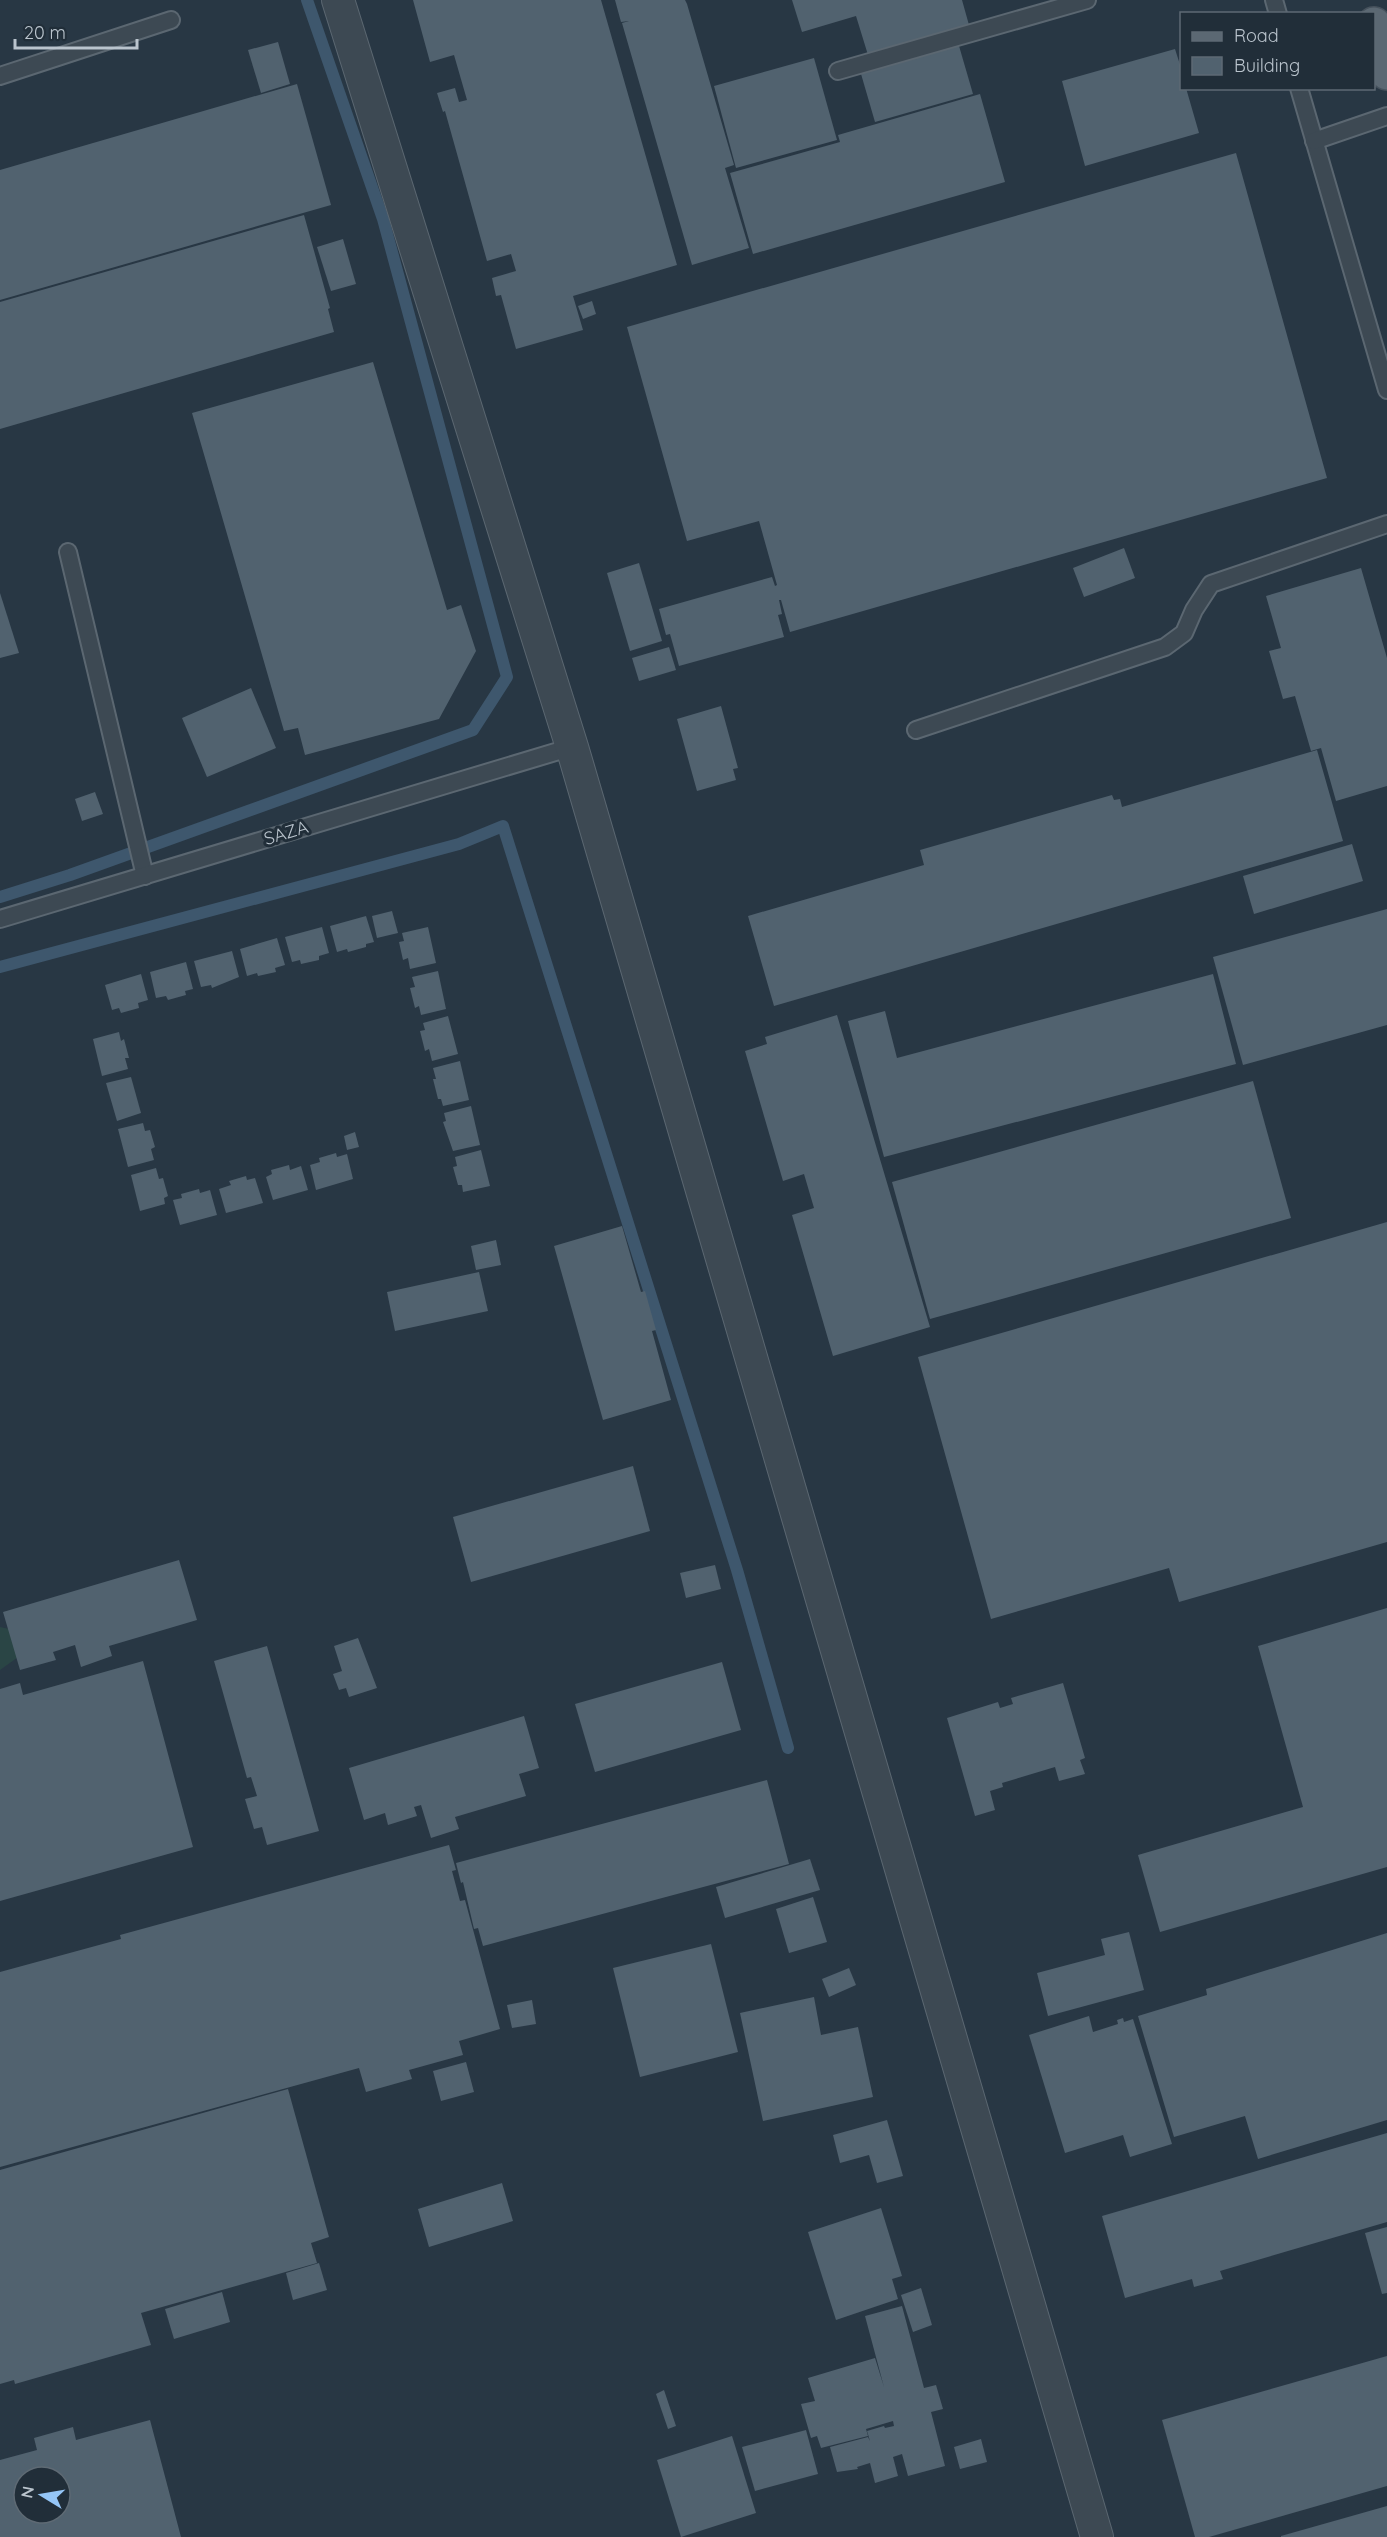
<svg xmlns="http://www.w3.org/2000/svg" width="1387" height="2537" viewBox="0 0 1387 2537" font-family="Quicksand,sans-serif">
<rect width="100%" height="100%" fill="#283744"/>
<path fill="#2a4545" d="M0,1627L46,1637L0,1670Z"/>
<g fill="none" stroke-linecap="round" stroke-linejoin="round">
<g stroke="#3e576d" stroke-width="12">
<path d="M0,897L70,875L473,730L507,677L383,219L307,0"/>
<path d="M0,967L459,844L503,826L737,1570L788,1748"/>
</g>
</g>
<g fill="#51626f" fill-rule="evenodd">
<path d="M413,0H601L677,265L573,296L583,330L516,349L501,295L496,296L492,278L516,271L511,254L487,261L445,111L443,112L437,93L455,88L459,102L467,100L454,55L430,62Z"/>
<path d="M615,0H685L687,4L734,165L725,168L749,248L692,265L622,23L629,21L621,22Z"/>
<path d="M792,0H962L969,25L868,55L856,16L802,32Z"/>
<path d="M957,39L973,94L875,122L859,67Z"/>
<path d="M278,42L290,84L261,93L248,50Z"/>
<path d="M1175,49L1182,71V88H1186L1199,133L1085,166L1062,81Z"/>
<path d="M814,58L837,140L736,168L714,86Z"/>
<path d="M297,84L331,205L0,300V170Z"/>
<path d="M980,94L1005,182L753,254L730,173L840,142L838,135Z"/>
<path d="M1236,153L1327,478L790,632L781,600H779L782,614L778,615L784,637L679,666L670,634L666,635L659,609L772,577L775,586L777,585L759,521L687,541L627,327Z"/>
<path d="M304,215L330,308L328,309L334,332L0,429V302Z"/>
<path d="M343,239L356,284L331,291L317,247Z"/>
<path d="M592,301L596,314L583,319L578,306Z"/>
<path d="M373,362L447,610L461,605L476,651L439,719L305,755L298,728L284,731L192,413Z"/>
<path d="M1124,548L1135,578L1084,597L1073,568Z"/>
<path d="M639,563L662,641L630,651L607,573Z"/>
<path d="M1361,568L1387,658V786L1336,801L1321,748L1311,751L1295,696L1283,699L1269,651L1281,648L1266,596Z"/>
<path d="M0,593L19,653L0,658Z"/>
<path d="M669,647L676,670L639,681L632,658Z"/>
<path d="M251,688L276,748L207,777L182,718Z"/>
<path d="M721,706L738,768L733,769L736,780L697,791L677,719Z"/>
<path d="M1317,750L1343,841L774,1006L748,916L924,865L920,850L1112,795L1114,800L1120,799L1122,807Z"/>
<path d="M95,792L103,814L82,821L75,799Z"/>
<path d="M1352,844L1363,881L1254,914L1243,876Z"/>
<path d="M1387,909V1025L1243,1065L1213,957Z"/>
<path d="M392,911L398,933L377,938L372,916Z"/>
<path d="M366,916L374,942L366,944V947L348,952L347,949L337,952L330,926Z"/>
<path d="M322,927L329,953L319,956V960L301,964L300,960L292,962L285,937Z"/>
<path d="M428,927L436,963L410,969L408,958L403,960L399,942L404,941L402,933Z"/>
<path d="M277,938L285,965L275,968L276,972L258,976L257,973L247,976L240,949Z"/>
<path d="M232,951L239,977L212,988L211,985L201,987L194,961Z"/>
<path d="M186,962L193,989L185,991L186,995L168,1000L166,996L156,998L150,972Z"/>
<path d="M438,971L446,1009L421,1015L419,1006L415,1008L410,988L415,987L412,977Z"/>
<path d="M141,974L148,1000L138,1003L139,1008L121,1013L119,1008L112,1010L105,985Z"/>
<path d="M1213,974L1236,1064L884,1157L848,1021L885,1011L897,1058Z"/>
<path d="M837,1015L930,1327L833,1356L792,1215L814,1208L804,1174L783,1181L745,1051L767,1044L765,1037Z"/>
<path d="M448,1016L458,1054L432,1061L429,1049L425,1051L420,1031L425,1030L423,1023Z"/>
<path d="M119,1032L121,1041L124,1039L129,1058H125L128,1069L102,1076L93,1039Z"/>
<path d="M460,1061L469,1100L443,1106L441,1099H438L433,1079H436L433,1068Z"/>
<path d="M131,1077L141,1113L117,1121L106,1083Z"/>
<path d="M1253,1081L1291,1218L930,1319L892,1182Z"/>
<path d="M471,1106L480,1145L453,1151L443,1122L446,1121L444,1113Z"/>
<path d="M143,1123L145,1131L150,1130L155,1147L151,1149L154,1160L128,1167L118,1129Z"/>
<path d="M355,1132L359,1147L347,1150L344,1136Z"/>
<path d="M481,1150L490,1186L463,1192L462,1185H458L453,1167L457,1166L455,1157Z"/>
<path d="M336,1153L337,1157L347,1154L353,1179L316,1190L310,1165L320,1162L319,1158Z"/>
<path d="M289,1165L290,1170L301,1166L308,1190L273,1200L266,1177L272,1174L271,1170Z"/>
<path d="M156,1168L159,1179L163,1178L168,1196L164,1198L165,1204L140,1211L131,1175Z"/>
<path d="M246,1176L247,1180L255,1178L263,1203L226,1213L219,1189L231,1185L229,1181Z"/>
<path d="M199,1189L200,1193L210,1190L217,1215L180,1225L173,1200L182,1198L181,1194Z"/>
<path d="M1387,1222V1542L1179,1602L1169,1568L991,1619L918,1357Z"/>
<path d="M622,1226L641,1292L645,1291L656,1330L652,1331L671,1400L603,1420L554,1246Z"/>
<path d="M496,1240L501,1265L476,1270L471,1246Z"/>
<path d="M479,1272L488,1311L395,1331L387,1292Z"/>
<path d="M633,1466L650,1531L471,1582L453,1517Z"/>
<path d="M179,1560L197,1620L109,1646L112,1656L81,1667L75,1645L53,1652L56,1660L20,1670L3,1612Z"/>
<path d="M715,1565L721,1589L686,1598L680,1573Z"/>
<path d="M1387,1608V1867L1160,1932L1138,1855L1303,1807L1258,1646Z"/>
<path d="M358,1638L377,1688L349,1697L346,1688L339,1690L333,1674L342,1671L334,1646Z"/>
<path d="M267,1646L319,1831L267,1845L262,1827L254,1829L245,1799L257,1796L251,1777L247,1778L214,1661Z"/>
<path d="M143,1661L193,1847L0,1901V1689L20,1683L23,1695Z"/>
<path d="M722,1662L741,1730L595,1772L575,1704Z"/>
<path d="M1063,1683L1085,1758L1080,1760L1085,1774L1059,1781L1055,1767L1002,1783L1003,1787L990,1791L995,1810L975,1816L947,1718L998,1702L1000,1708L1013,1704L1011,1698Z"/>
<path d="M524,1716L539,1768L519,1774L526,1796L455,1817L459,1829L431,1838L421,1805L414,1807L417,1816L388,1825L385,1813L364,1820L349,1768Z"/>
<path d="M767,1780L789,1864L483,1946L478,1928L474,1929L463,1882L461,1883L456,1863Z"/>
<path d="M449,1845L456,1870L452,1871L460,1901L465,1900L500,2029L459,2041L463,2055L409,2070L412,2079L366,2092L359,2068L0,2167V1972L121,1939L120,1935Z"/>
<path d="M810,1859L820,1890L725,1918L716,1887Z"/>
<path d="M813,1897L827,1942L789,1953L776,1909Z"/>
<path d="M1129,1932L1144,1990L1048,2016L1037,1973L1105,1955L1101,1939Z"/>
<path d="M1387,1933V2120L1258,2159L1245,2116L1174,2137L1138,2016L1207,1995L1206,1989Z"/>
<path d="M711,1944L738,2052L640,2077L613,1968Z"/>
<path d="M849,1968L856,1985L829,1997L822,1979Z"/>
<path d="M814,1997L821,2035L858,2027L873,2097L763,2121L740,2013Z"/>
<path d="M532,2000L536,2024L512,2028L507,2005Z"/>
<path d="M1089,2016L1093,2032L1118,2024L1117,2020L1123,2018L1124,2022L1133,2019L1172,2144L1130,2157L1123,2135L1065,2153L1029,2035Z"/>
<path d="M466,2062L474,2092L441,2101L433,2071Z"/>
<path d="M288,2089L329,2237L311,2243L317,2263L141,2313L151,2345L15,2384L14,2380L0,2384V2170Z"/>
<path d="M887,2120L903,2176L877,2183L869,2155L840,2163L833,2135Z"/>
<path d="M1387,2133V2222L1220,2271L1223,2279L1194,2287L1192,2279L1125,2298L1102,2216Z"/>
<path d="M502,2183L513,2221L429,2247L418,2209Z"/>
<path d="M881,2208L902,2276L892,2279L898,2299L836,2320L808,2232Z"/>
<path d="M1387,2227V2293L1382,2294L1365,2233Z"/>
<path d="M319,2263L327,2290L293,2300L286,2273Z"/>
<path d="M921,2288L932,2325L913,2332L901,2295Z"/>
<path d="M222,2292L230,2322L174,2339L165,2309Z"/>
<path d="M902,2306L924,2388L936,2385L943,2409L931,2412L945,2466L908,2476L902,2454L893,2457L898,2476L875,2483L870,2463L857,2467L858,2469L837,2472L830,2447L868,2437L870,2441L867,2431L884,2426L885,2428L894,2426L893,2421L866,2429L868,2436L821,2448L817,2436L811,2438L801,2404L815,2401L808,2378L875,2358L884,2387L865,2316Z"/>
<path d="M1387,2356V2486L1209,2537H1195L1162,2420Z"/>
<path d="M664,2390L676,2426L668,2429L656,2394Z"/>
<path d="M150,2420L181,2537H0V2460L37,2450L34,2438L73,2427L76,2440ZM24,2477H60V2513H24Z"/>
<path d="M806,2430L818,2474L755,2491L742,2447Z"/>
<path d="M732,2436L756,2513L681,2537L657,2460Z"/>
<path d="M981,2439L987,2462L960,2469L954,2447Z"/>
<path d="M1387,2506V2537H1281V2536Z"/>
</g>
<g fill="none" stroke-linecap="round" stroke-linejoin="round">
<defs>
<g id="service">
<path d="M1274,0L1278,14"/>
<path d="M838,71L1087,0"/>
<path d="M0,76L171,20"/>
<path d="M1299,88L1387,390"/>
<path d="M1314,141L1387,116"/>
<path d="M68,552L145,876"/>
<path d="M916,730L1165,647L1184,633L1194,610L1211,584L1387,524"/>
<path d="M0,919L572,747"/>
</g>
<path id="minor" d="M338,0L572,747L1097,2537"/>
<path id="primary" d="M1374,24L1387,73"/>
</defs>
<use href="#service" stroke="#5b6771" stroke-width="20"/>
<use href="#minor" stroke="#5b6771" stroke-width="34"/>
<use href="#primary" stroke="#46525d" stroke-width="36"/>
<use href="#service" stroke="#3d4953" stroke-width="16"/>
<use href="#minor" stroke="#3d4953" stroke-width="32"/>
<use href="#primary" stroke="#5b6873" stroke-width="33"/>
</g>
<g text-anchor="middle" stroke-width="6" stroke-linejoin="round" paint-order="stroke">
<g font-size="18" fill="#bac4cd" stroke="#212e39">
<text transform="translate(286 833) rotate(-17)" y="6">SAZA</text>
</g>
</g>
<rect x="1180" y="12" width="195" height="78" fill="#212e39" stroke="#5e6a74" stroke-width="1.5"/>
<rect x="1192" y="32" width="30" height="9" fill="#5b6873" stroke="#5e6a74" stroke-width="1.5"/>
<text x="1234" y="42" font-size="18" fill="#bac4cd">Road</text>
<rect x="1192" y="57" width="30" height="18" fill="#51626f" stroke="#5e6a74" stroke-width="1.5"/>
<text x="1234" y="72" font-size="18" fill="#bac4cd">Building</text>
<g transform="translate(42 2495) rotate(281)"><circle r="28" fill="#212e39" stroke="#5e6a74" stroke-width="1.5"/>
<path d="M0-4.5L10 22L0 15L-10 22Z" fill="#95c6f7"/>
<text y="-9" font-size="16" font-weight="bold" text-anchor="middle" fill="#bac4cd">N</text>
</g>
<path d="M15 39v9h122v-9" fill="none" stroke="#bac4cd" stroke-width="3"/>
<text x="24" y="39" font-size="18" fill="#bac4cd" stroke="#212e39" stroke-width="4.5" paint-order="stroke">20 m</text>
</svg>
